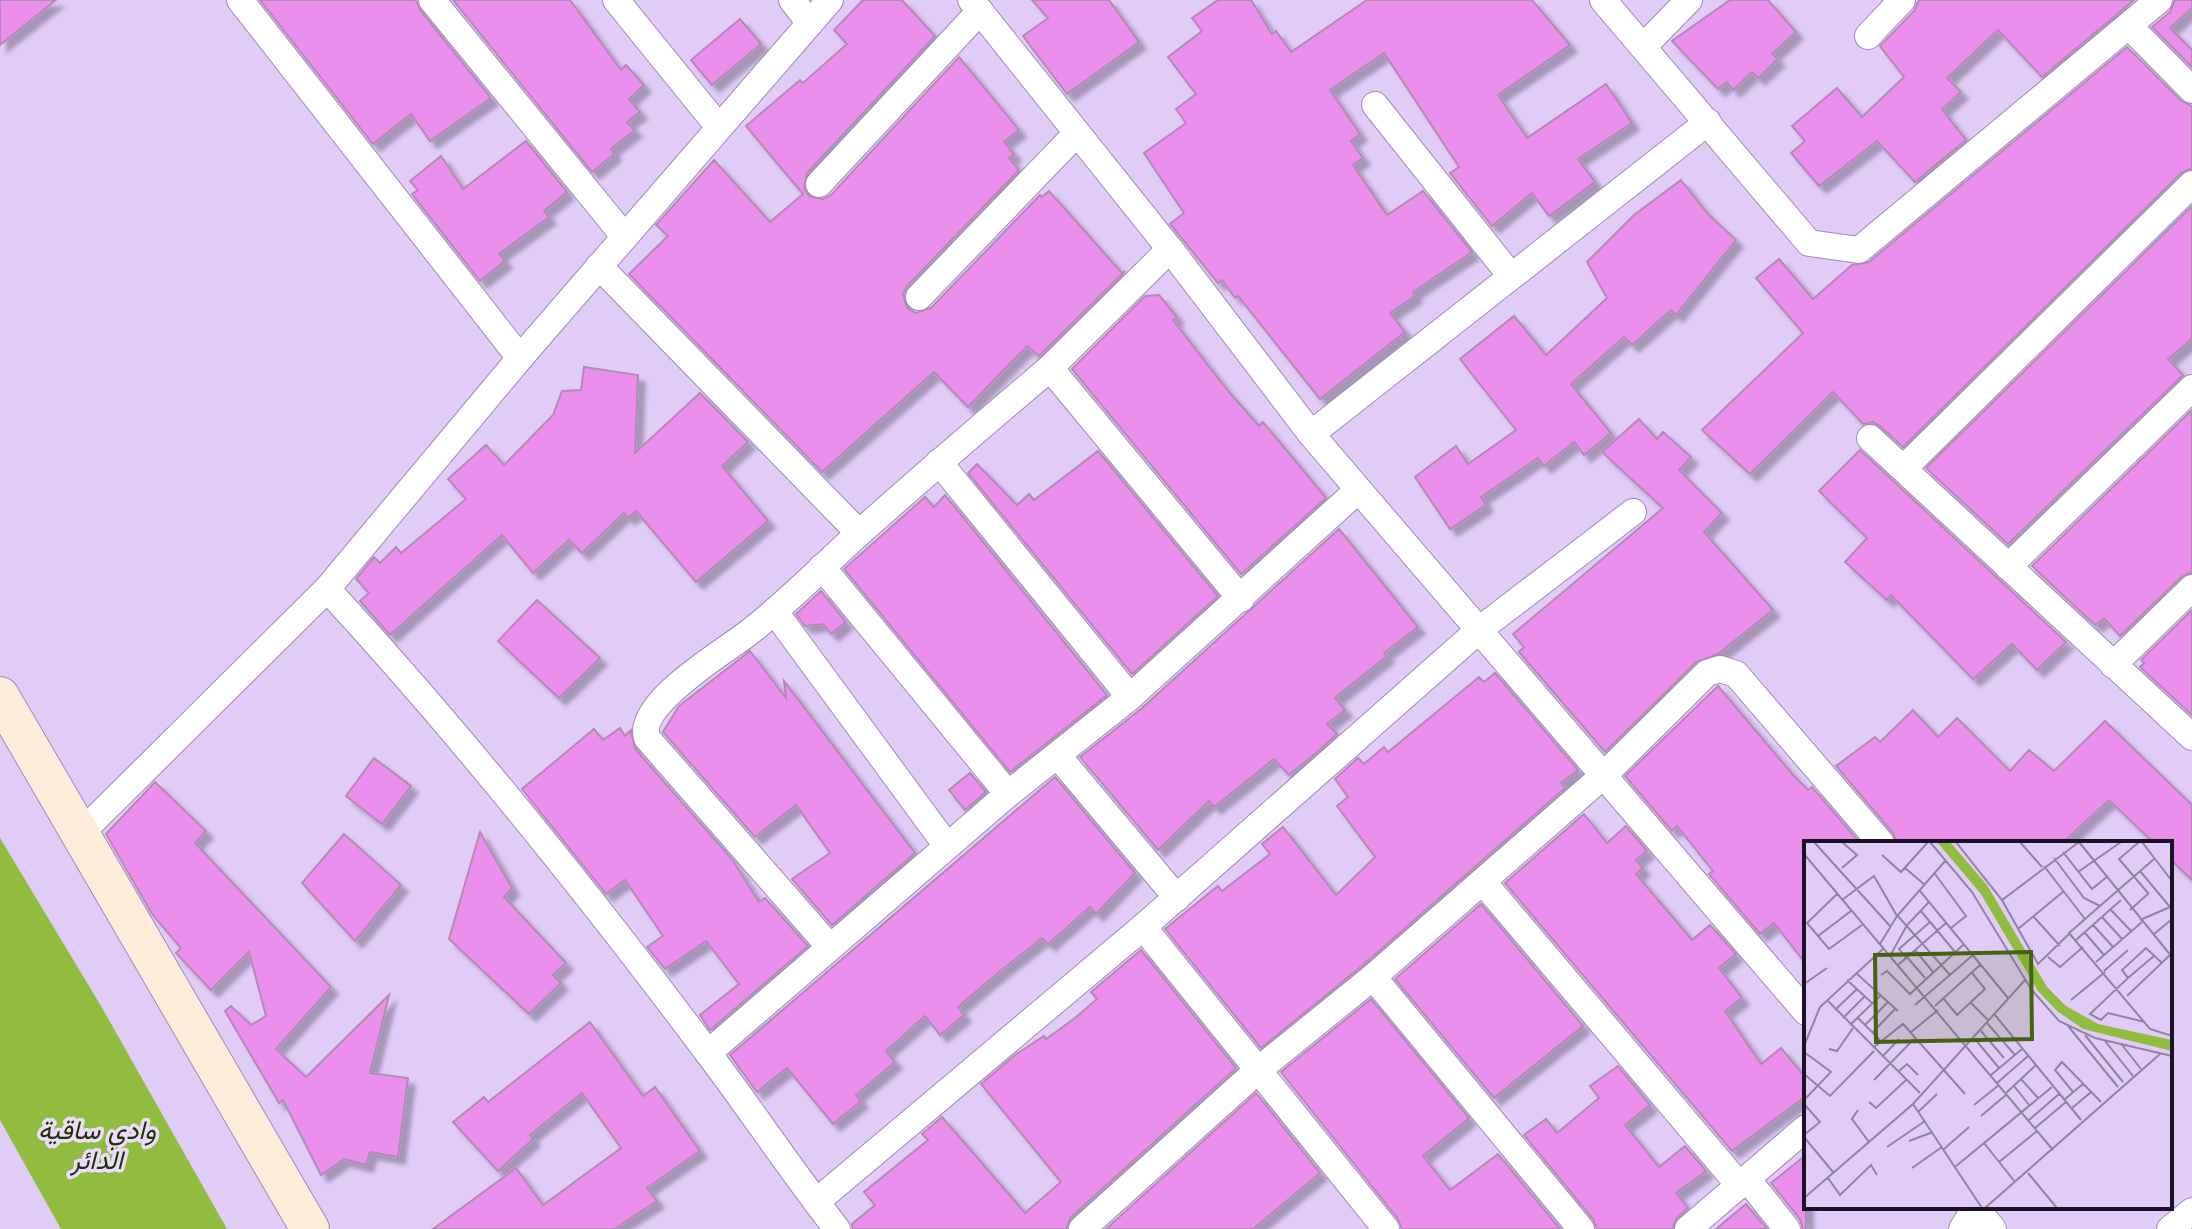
<svg xmlns="http://www.w3.org/2000/svg" width="2192" height="1229" viewBox="0 0 2192 1229" font-family="Poppins,Vazirmatn,sans-serif">
<defs>
<filter id="shadow"><feDropShadow dx="7" dy="7" stdDeviation="2" flood-color="#0004"/></filter>
</defs>
<rect width="100%" height="100%" fill="#e1ccf8"/>
<path fill="#91bc3f" d="M0,838L101,1006L227,1229H61L0,1120Z"/>
<g fill="#ea90ec" stroke="#b589b5" stroke-width="2" filter="url(#shadow)">
<path d="M0,0H56L0,45Z"/>
<path d="M260,0H416L420,10L491,98L430,141L411,114L373,144Z"/>
<path d="M453,0H570L621,70L626,65L644,85L629,99L640,112L627,122L635,130L611,149L614,154L592,172Z"/>
<path d="M863,0H902L935,36L807,173L804,188L809,196L823,199L831,195L959,57L1019,130L1004,142L1014,154L1009,158L1019,170L907,286L903,294L907,308L916,313L931,308L1040,195L1042,197L1049,191L1122,273L1125,271L1039,356L1027,346L968,407L934,372L822,472L629,274L668,236L656,225L714,160L770,222L803,194L746,126L800,80L803,83L847,44L834,30Z"/>
<path d="M1032,0H1109L1139,42L1067,94L1023,36L1048,18Z"/>
<path d="M1218,0H1251L1272,34L1276,31L1291,52L1367,0H1532L1570,45L1498,95L1527,138L1606,84L1632,123L1578,159L1595,182L1549,216L1532,193L1492,226L1450,173L1459,167L1384,53L1330,90L1360,134L1351,141L1363,158L1353,165L1387,215L1423,191L1472,252L1413,292L1415,296L1390,313L1405,332L1320,399L1238,296L1235,298L1222,280L1218,283L1170,224L1184,213L1144,153L1186,123L1176,109L1196,94L1168,57L1202,31L1192,18Z"/>
<path d="M1730,0H1768L1796,32L1772,54L1778,59L1758,78L1752,72L1733,90L1727,82L1718,89L1672,41Z"/>
<path d="M1919,0H2134L2042,77L1998,30L1947,78L1961,92L1942,109L1966,140L1915,182L1877,141L1819,186L1791,153L1805,141L1792,126L1837,88L1862,117L1904,77L1880,46L1914,11Z"/>
<path d="M2175,0H2192V8L2170,28L2192,50V67L2152,27L2170,12Z"/>
<path d="M740,19L761,44L712,85L691,60Z"/>
<path d="M2127,47L2181,101L2192,106V168L2181,173L1903,447L1880,426L1873,422L1863,424L1833,392L1750,474L1702,430L1803,333L1756,278L1779,259L1813,299L1852,265L1869,262Z"/>
<path d="M526,141L567,192L544,211L549,217L499,254L505,261L480,281L412,194L418,190L410,181L441,156L463,189Z"/>
<path d="M1681,180L1708,214L1736,240L1676,315L1671,310L1632,345L1624,337L1571,384L1611,433L1584,455L1574,442L1544,466L1538,458L1481,497L1486,505L1450,529L1415,477L1456,446L1468,464L1516,430L1460,359L1514,316L1546,355L1607,298L1587,262L1634,215Z"/>
<path d="M2192,206V339L2168,359L2183,375L2008,544L1926,468Z"/>
<path d="M1159,295L1177,317L1173,320L1229,392L1259,426L1263,422L1326,498L1241,574L1072,369L1145,296Z"/>
<path d="M584,367L638,375L635,453L700,393L748,442L722,466L768,521L696,582L636,511L628,518L624,513L582,553L569,540L533,573L502,535L390,635L360,601L369,593L356,579L374,557L380,563L396,547L401,553L466,499L448,479L486,445L504,465L553,415L562,391L581,390Z"/>
<path d="M2192,410V572L2181,577L2120,636L2104,618L2095,625L2032,566Z"/>
<path d="M1639,419L1657,439L1663,432L1691,457L1679,470L1722,513L1704,532L1773,610L1718,654L1696,662L1605,752L1519,652L1524,647L1513,634L1663,508L1602,452Z"/>
<path d="M1860,450L2066,642L2037,670L2012,644L1973,679L1891,595L1887,600L1845,562L1867,538L1819,491Z"/>
<path d="M1098,451L1218,596L1132,674L968,473L977,464L1017,505L1029,494L1034,500Z"/>
<path d="M945,495L1107,695L1010,772L844,569L925,497L934,507Z"/>
<path d="M1339,529L1418,627L1384,653L1387,656L1335,698L1345,710L1327,724L1337,734L1316,753L1289,775L1274,759L1214,807L1209,801L1158,850L1080,757L1141,709Z"/>
<path d="M821,591L846,622L831,634L823,624L805,626L796,614Z"/>
<path d="M537,600L600,658L559,698L498,641Z"/>
<path d="M2192,610V715L2140,667L2144,663L2141,660Z"/>
<path d="M750,651L786,698L784,681L915,853L832,925L792,879L830,853L796,805L755,837L663,732L679,706Z"/>
<path d="M1495,673L1578,770L1561,783L1565,788L1363,965L1261,1048L1165,929L1218,886L1222,891L1270,854L1262,844L1283,827L1336,895L1375,857L1337,806L1348,797L1335,779L1358,758L1364,764L1384,747L1388,752L1479,677L1484,682Z"/>
<path d="M1718,686L1793,775L1808,790L1812,787L1860,843H1806V964L1774,923L1760,934L1709,874L1713,871L1677,826L1672,831L1625,776Z"/>
<path d="M1913,710L1938,737L1957,718L2010,771L2029,750L2054,771L2105,721L2192,805V880L2170,859V843H2154L2109,800L2062,843H1897L1893,833L1836,766L1875,737L1880,742Z"/>
<path d="M620,728L625,736L631,730L635,749L731,858L759,902L765,898L808,946L710,1030L700,1015L739,984L706,941L665,969L647,947L663,936L625,880L606,894L522,789L594,729L603,740Z"/>
<path d="M374,758L411,786L382,824L346,796Z"/>
<path d="M970,773L986,792L965,810L949,790Z"/>
<path d="M1055,777L1135,873L1096,914L1090,907L1048,944L1042,938L993,977L958,1007L964,1015L940,1035L925,1016L886,1051L895,1062L856,1095L861,1101L833,1124L787,1068L757,1092L730,1055Z"/>
<path d="M155,782L206,831L195,843L331,987L276,1049L306,1077L389,995L370,1073L408,1078L398,1157L370,1152L366,1165L344,1159L321,1175L283,1100L279,1103L225,1011L231,1006L251,1025L266,1016L249,952L211,990L176,953L181,948L152,914L106,834Z"/>
<path d="M1584,814L1607,843L1626,826L1647,851L1636,860L1643,868L1636,874L1692,940L1710,925L1736,954L1719,968L1742,998L1725,1011L1761,1064L1781,1048L1806,1078V1096L1732,1151L1505,883Z"/>
<path d="M480,832L512,888L504,897L566,963L553,975L561,983L529,1014L449,939Z"/>
<path d="M344,834L401,885L355,941L302,883Z"/>
<path d="M1481,904L1583,1026L1494,1098L1395,979Z"/>
<path d="M1141,950L1236,1068L1071,1217L1066,1229H853L852,1224L875,1205L864,1192L928,1140L922,1134L942,1117L1025,1213L1061,1182L981,1084L1015,1055L1044,1036L1046,1039L1075,1018L1097,999L1091,992Z"/>
<path d="M1371,999L1469,1118L1423,1156L1450,1190L1498,1154L1560,1229H1402L1398,1219L1281,1072Z"/>
<path d="M590,1022L643,1096L655,1087L700,1151L647,1188L657,1201L614,1229H433L516,1168L543,1205L621,1148L582,1093L530,1135L533,1139L498,1171L453,1122L484,1097L488,1102Z"/>
<path d="M1618,1066L1650,1105L1625,1125L1659,1167L1685,1146L1706,1171L1676,1193L1688,1208L1677,1217L1672,1229H1597L1593,1219L1524,1135L1546,1119L1557,1133L1599,1098L1590,1086Z"/>
<path d="M1256,1093L1320,1173L1253,1229H1106Z"/>
<path d="M1806,1155V1229H1803L1800,1219L1771,1183Z"/>
<path d="M1746,1204L1767,1229H1716Z"/>
</g>
<g fill="none" stroke-linecap="round" stroke-linejoin="round">
<defs>
<g id="street">
<path d="M240,0L520,358"/>
<path d="M432,0L624,236"/>
<path d="M616,0L718,126"/>
<path d="M792,0L810,23"/>
<path d="M971,0L1170,249L1311,434L1806,1012"/>
<path d="M1603,0L1809,243L1859,250L2159,0"/>
<path d="M2130,27L2192,90"/>
<path d="M1868,36L1902,0"/>
<path d="M1644,46L1689,0"/>
<path d="M1375,105L1511,276"/>
<path d="M819,184L980,11"/>
<path d="M599,266L859,533"/>
<path d="M919,297L1077,133"/>
<path d="M1050,368L1170,249"/>
<path d="M1311,434L1708,122"/>
<path d="M1870,438L2192,737"/>
<path d="M939,462L1130,697"/>
<path d="M1904,468L2192,184"/>
<path d="M822,567L1008,794"/>
<path d="M2008,567L2192,388"/>
<path d="M327,589C463,736 588,893 708,1053C752,1111 792,1172 837,1229"/>
<path d="M775,612L947,846"/>
<path d="M2113,665L2192,588"/>
<path d="M1058,756L1177,898"/>
<path d="M81,833L327,589L520,358L830,0"/>
<path d="M1483,882L1740,1186"/>
<path d="M1143,927L1386,1229"/>
<path d="M829,946L647,738C636,704 722,653 747,634C786,604 820,569 856,536C920,479 985,423 1050,368L1241,599"/>
<path d="M1373,977L1581,1229"/>
<path d="M708,1053L1008,794L1130,697L1358,490"/>
<path d="M1748,1180L1787,1229"/>
<path d="M816,1202L1143,927L1479,630L1633,512"/>
<path d="M1975,1207L1993,1229"/>
<path d="M1082,1229L1257,1071L1373,977L1604,775L1707,673L1720,669L1736,674L1881,843"/>
<path d="M1688,1229L1806,1128"/>
<path d="M1962,1229L1975,1208"/>
<path d="M2170,1229L2192,1211"/>
</g>
<path id="secondary" d="M0,696L310,1229"/>
</defs>
<use href="#street" stroke="#a289bd" stroke-width="28"/>
<use href="#secondary" stroke="#a289bd" stroke-width="40"/>
<use href="#street" stroke="#fff" stroke-width="26"/>
<use href="#secondary" stroke="#fdecda" stroke-width="38"/>
</g>
<g text-anchor="middle" stroke-width="7" stroke-linejoin="round" paint-order="stroke">
<g font-size="26" font-style="italic" fill="#213100" stroke="#ebdcfd">
<text x="97" y="1139">وادي ساقية<tspan x="97" dy="30">الدائر</tspan></text>
</g>
</g>
<g transform="translate(1804 841)">
<rect width="368" height="368" fill="#e1ccf8"/>
<path d="M133,1H146L183,44L243,146L262,165L294,183L368,199V210L279,188L253,170L234,150L177,53Z" fill="#91bc3f"/>
<path fill="none" stroke="#9282a4" stroke-width="2" d="M10,1L86,85M126,1L168,51L227,148L255,180L291,197L368,215M152,1L198,59L275,1M216,1L238,26M275,1L368,116M335,1L315,18L344,52M338,1L368,40M259,11L288,48L304,35M0,13L249,309M78,14L97,31L124,1M250,17L280,57L296,65M240,25L281,78L265,92L346,188L368,195M38,27L53,14L38,1M101,27L121,44M336,30L366,66M274,31L317,1M131,33L162,75L147,87M116,50L204,157M33,53L3,82L25,108L58,84M38,59L70,35L93,75M198,59L234,123L265,93M307,69L327,90M326,69L345,52M117,70L151,111M93,74L146,134M229,75L256,105M298,76L318,98M281,78L350,18M336,79L366,66M289,84L309,106M214,88L260,50M281,92L300,114M349,94L368,78M14,95L47,70M272,99L317,59M76,103L93,75L142,19M111,109L129,131M86,115L103,84L125,61M103,116L121,137M244,116L256,126L279,106M102,117L95,108L126,81M292,121L338,81M94,124L142,82M300,130L324,109M52,132L94,170M77,134L83,130L106,153L159,104M324,137L351,114M43,139L68,162M0,143L23,127M323,155L366,114M139,157L153,174L181,148L168,132M23,159L116,252M267,159L301,131M167,162L185,180M111,164L169,114M131,165L176,124M31,169L53,148M191,174L277,279M39,177L60,156M54,177L76,199M341,181L304,172L297,179L286,173L324,137L318,129L342,107L358,122M183,182L211,214M46,184L77,154M61,184L84,161M264,185L314,246M177,190L200,217M69,191L92,167M106,192L134,169M281,194L319,241M171,198L195,227M301,200L329,235M318,204L337,228M0,205L16,166L80,107M69,207L99,183L161,253M25,208L33,210L49,187M0,211L27,231L0,259M78,216L95,198M94,231L103,223L114,234M0,233L26,255L70,210M187,234L218,208M217,238L234,257M70,239L110,198M193,242L224,215M210,245L226,265M269,251L251,229L258,221L297,261M202,252L232,224M260,259L280,242M65,261L72,267L102,239M0,263L16,281L0,294M109,263L178,367M170,264L195,244M267,268L287,251M54,269L48,278L65,301M114,271L133,253M177,275L203,253M225,279L255,253M231,287L262,261M0,296L29,331M105,300L129,291M180,302L211,341M83,306L121,280M140,308L165,286M195,321L233,290M151,326L248,246M108,327L138,306M224,332L253,367M24,337L36,354L67,324L73,334M0,357L109,263L221,139M181,367L356,213"/>
<path fill="#476110" fill-opacity="0.15" stroke="#476110" stroke-width="4" d="M227,111L228,198L72,201L71,114Z"/>
<rect width="368" height="368" fill="none" stroke="#1b1225" stroke-width="4"/>
</g>
</svg>
